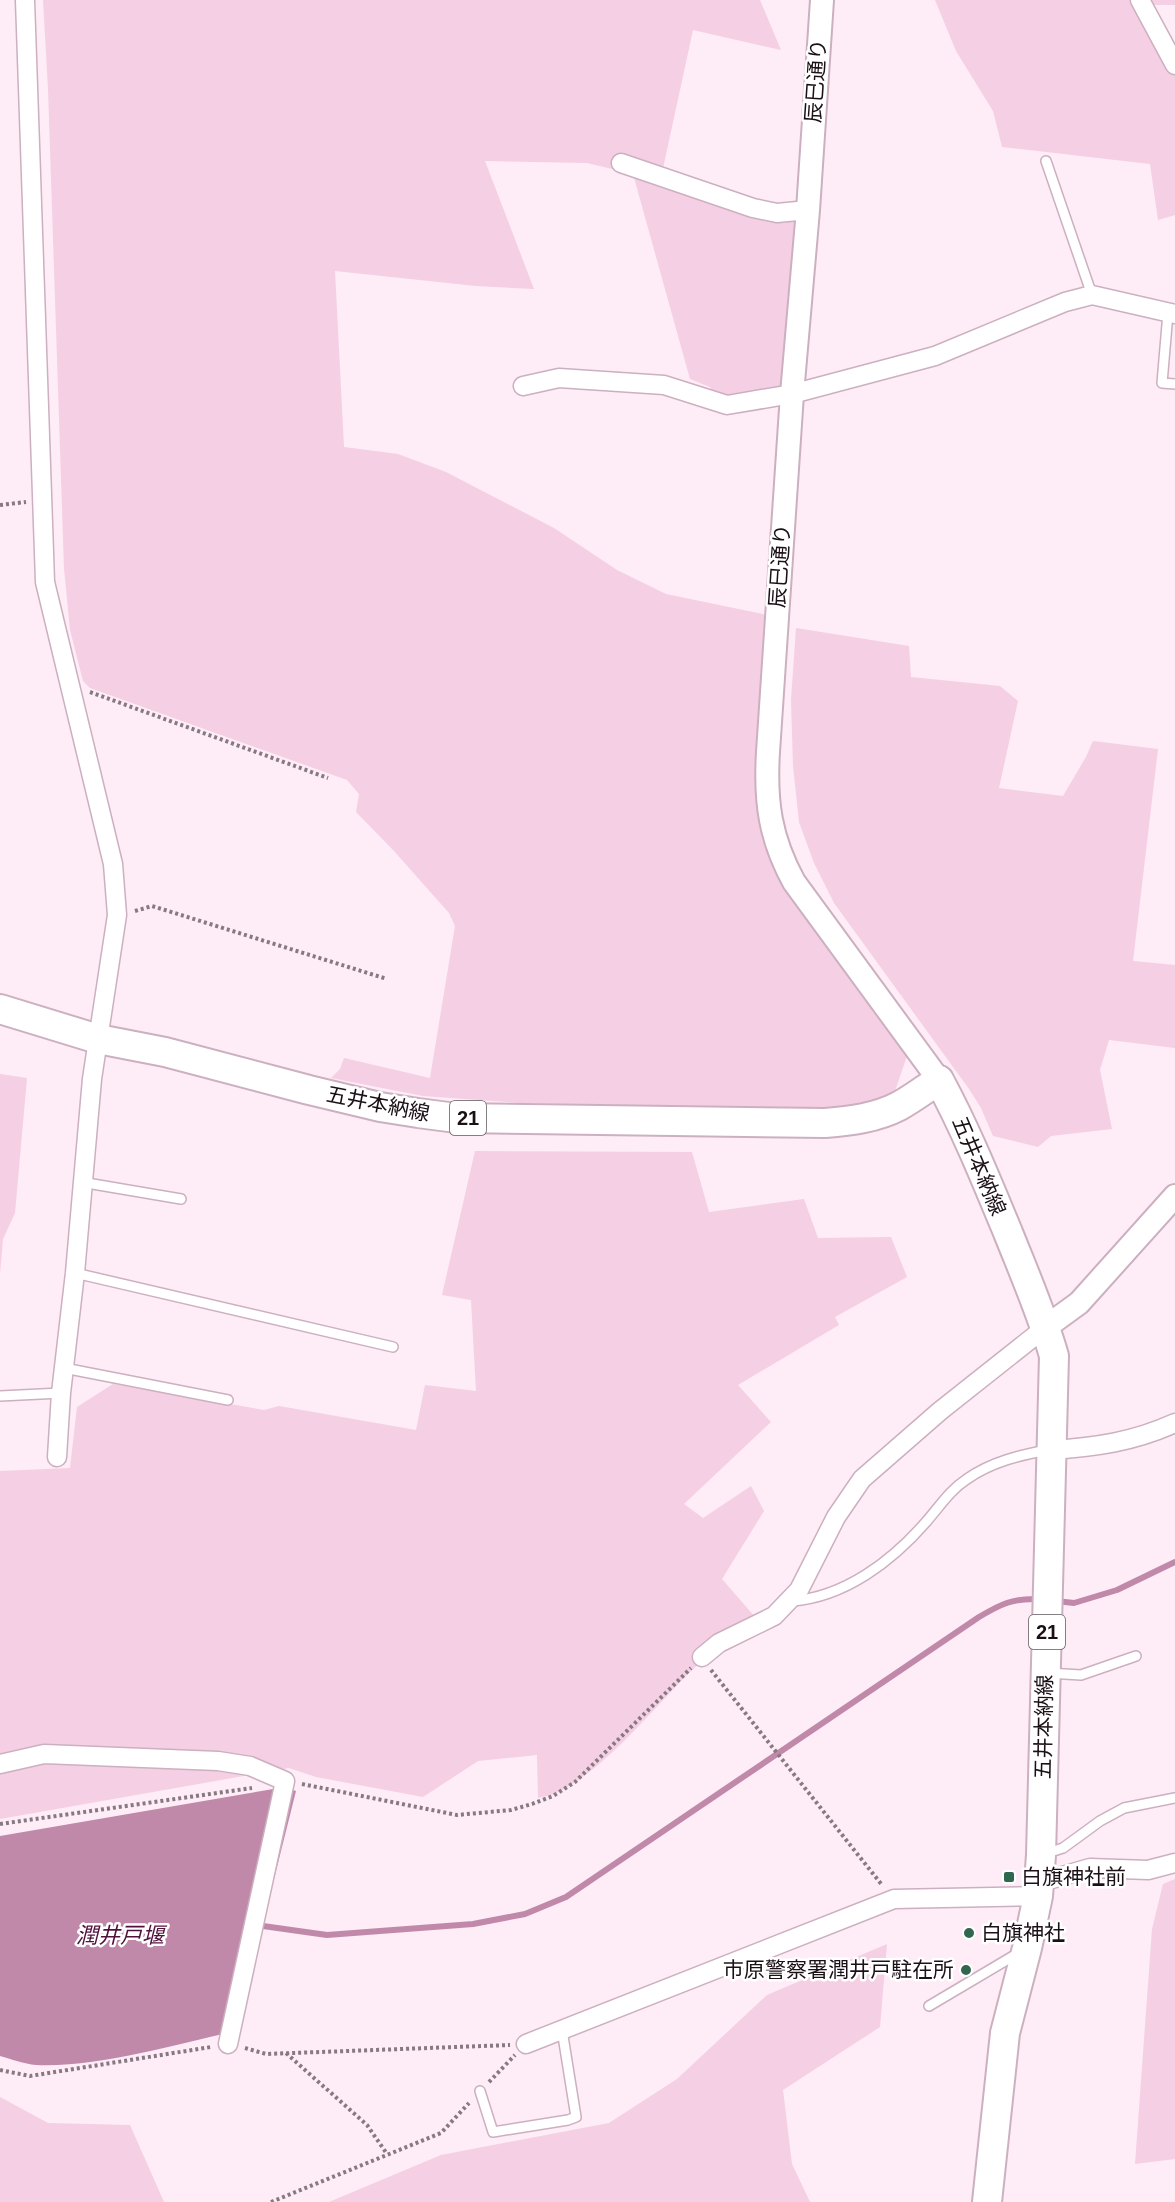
<svg xmlns="http://www.w3.org/2000/svg" width="1175" height="2202" viewBox="0 0 1175 2202" font-family="Helvetica,'Noto Sans JP',sans-serif">
<rect width="100%" height="100%" fill="#feecf6"/>
<g fill="#f5cfe4">
<path d="M43,0H760L781,50L693,30L660,182L798,220L785,397L713,396L710,387L690,379L633,174L587,163L485,161L534,289L476,286L335,271L344,447L398,454L446,472L554,528L617,570L666,594L772,616L760,806L909,1050L894,1094L875,1102L821,1110L520,1103L423,1096L331,1078L340,1069L344,1058L430,1078L455,926L449,913L394,851L356,812L359,794L347,780L90,688L83,681L70,630L64,568L48,89Z"/>
<path d="M935,0H1175V5H1143L1175,63V215L1158,220L1150,164L1002,147L993,111L956,51Z"/>
<path d="M796,628L909,646L911,677L1000,686L1018,701L999,788L1063,796L1086,757L1093,741L1158,749L1133,961L1175,965V1048L1109,1040L1100,1070L1112,1129L1051,1136L1038,1147L993,1136L981,1108L969,1089L834,903L814,863L799,822L793,766L791,700Z"/>
<path d="M0,1074L27,1078L15,1213L3,1239L0,1274Z"/>
<path d="M475,1151L692,1152L709,1212L804,1199L818,1238L891,1237L907,1277L835,1317L839,1325L738,1385L771,1422L684,1504L703,1518L751,1486L764,1511L722,1579L762,1625C744,1635 722,1644 706,1657C660,1698 614,1763 560,1791C554,1795 546,1796 538,1798L537,1755L478,1761L423,1797L316,1777L289,1768L0,1819V1471L70,1468L77,1407L113,1384L264,1410L279,1406L416,1430L425,1385L476,1391L471,1300L442,1295Z"/>
<path d="M1175,1879V2159L1135,2164L1152,1929L1163,1884Z"/>
<path d="M887,1944L880,2027L783,2090L792,2164L810,2202H329L441,2155L609,2123L677,2079L767,1995Z"/>
<path d="M0,2097L48,2123L130,2125L164,2202H0Z"/>
</g>
<path fill="#c089aa" d="M285,1787L296,1791L236,2031C176,2044 97,2068 36,2065C24,2064 11,2059 0,2056V1836Z"/>
<g fill="none" stroke-linecap="round" stroke-linejoin="round">
<g stroke="#c089aa" stroke-width="6">
<path d="M1056,1601L1074,1603L1117,1590L1175,1562"/>
<path d="M263,1926L327,1935L473,1924L525,1914L566,1897L979,1617C1001,1604 1013,1598 1039,1599"/>
</g>
<defs>
<g id="service">
<path d="M1046,161L1092,295"/>
<path d="M1168,313L1162,383L1175,384"/>
<path d="M81,1182L181,1199"/>
<path d="M75,1273L393,1347"/>
<path d="M64,1368L228,1400"/>
<path d="M0,1396L61,1393"/>
<path d="M792,1601C845,1597 892,1561 926,1522C940,1506 950,1490 967,1479C991,1462 1020,1455 1048,1450"/>
<path d="M1048,1673L1081,1675L1136,1656"/>
<path d="M1044,1854L1063,1848L1100,1821L1124,1808L1175,1798"/>
<path d="M929,2006L1020,1952"/>
<path d="M480,2091L493,2132L568,2120L576,2117L562,2030"/>
</g>
<g id="minor">
<path d="M25,0L45,582L113,864L117,915L92,1079L75,1273L61,1393L57,1457"/>
<path d="M1140,0L1175,65"/>
<path d="M621,163L753,208L777,213L808,210"/>
<path d="M523,386L559,378L664,385L727,405L792,394L935,356L1065,302L1092,295L1175,314"/>
<path d="M1051,1450C1096,1447 1133,1442 1175,1423"/>
<path d="M702,1657L719,1643L774,1616L799,1590L836,1517L862,1479L940,1411L1046,1327"/>
<path d="M0,1764L44,1754L218,1761L250,1766L285,1781L228,2044"/>
<path d="M1038,1883L1090,1868L1148,1870L1175,1863"/>
<path d="M526,2044L894,1899L1038,1896"/>
</g>
<g id="tertiary">
<path d="M822,0L808,210L792,394L768,752C765,802 770,838 794,882L939,1080"/>
<path d="M1046,1327L1079,1303L1175,1196"/>
</g>
<path id="primary" d="M0,1009L98,1039L165,1052L309,1090L380,1107L418,1113L456,1118L825,1123C850,1121 876,1118 899,1106C912,1099 925,1089 939,1080C966,1130 987,1182 1009,1235C1025,1275 1042,1314 1054,1356L1041,1855L1038,1896L1027,1948L1005,2033L987,2202"/>
</defs>
<use href="#service" stroke="#ccb0c0" stroke-width="12"/>
<use href="#minor" stroke="#ccb0c0" stroke-width="21"/>
<use href="#tertiary" stroke="#ccb0c0" stroke-width="26"/>
<use href="#primary" stroke="#ccb0c0" stroke-width="32"/>
<g stroke="#877981" stroke-width="4" stroke-dasharray="3 3" stroke-linecap="butt">
<path d="M0,505L26,502"/>
<path d="M90,692L328,778"/>
<path d="M135,911L152,906L387,979"/>
<path d="M711,1670L882,1885"/>
<path d="M302,1784L457,1815L511,1810L532,1804L553,1796L575,1782L691,1668"/>
<path d="M0,1824L252,1788"/>
<path d="M245,2048L266,2054L510,2045"/>
<path d="M286,2053L367,2125L387,2154"/>
<path d="M0,2070L30,2076L211,2047"/>
<path d="M489,2082L515,2055"/>
<path d="M271,2202L441,2133L469,2103"/>
</g>
<use href="#service" stroke="#fff" stroke-width="9"/>
<use href="#minor" stroke="#fff" stroke-width="18"/>
<use href="#tertiary" stroke="#fff" stroke-width="22"/>
<use href="#primary" stroke="#fff" stroke-width="28"/>
</g>
<g fill="#2f674f" stroke="#fff" stroke-width="2">
<rect x="1003" y="1871" width="12" height="12" rx="3"/>
<circle cx="969" cy="1933" r="6"/>
<circle cx="966" cy="1970" r="6"/>
</g>
<g text-anchor="middle" stroke-width="5" stroke-linejoin="round" paint-order="stroke">
<g fill="#fff" stroke="#5f585c" stroke-width="1.5">
<rect x="450" y="1101" width="36" height="34" rx="4.5"/>
<rect x="1029" y="1615" width="36" height="34" rx="4.5"/>
</g>
<g font-size="20" font-weight="bold" fill="#1a1016">
<text x="468" y="1125">21</text>
<text x="1047" y="1639">21</text>
</g>
<g font-size="21" fill="#1a1016" stroke="#fff">
<text transform="translate(816 81) rotate(-86)" y="7">辰巳通り</text>
<text transform="translate(780 566) rotate(-86)" y="7">辰巳通り</text>
<text transform="translate(378 1104) rotate(11)" y="7">五井本納線</text>
<text transform="translate(979 1166) rotate(67)" y="7">五井本納線</text>
<text transform="translate(1044 1727) rotate(-89)" y="7">五井本納線</text>
</g>
<g font-size="21" fill="#1a1016" stroke="#fff" text-anchor="start">
<text x="1021" y="1884">白旗神社前</text>
<text x="981" y="1940">白旗神社</text>
<text x="954" y="1977" text-anchor="end">市原警察署潤井戸駐在所</text>
</g>
<g font-size="22" font-style="italic" fill="#52103d" stroke="#fff">
<text x="120" y="1943">潤井戸堰</text>
</g>
</g>
</svg>
